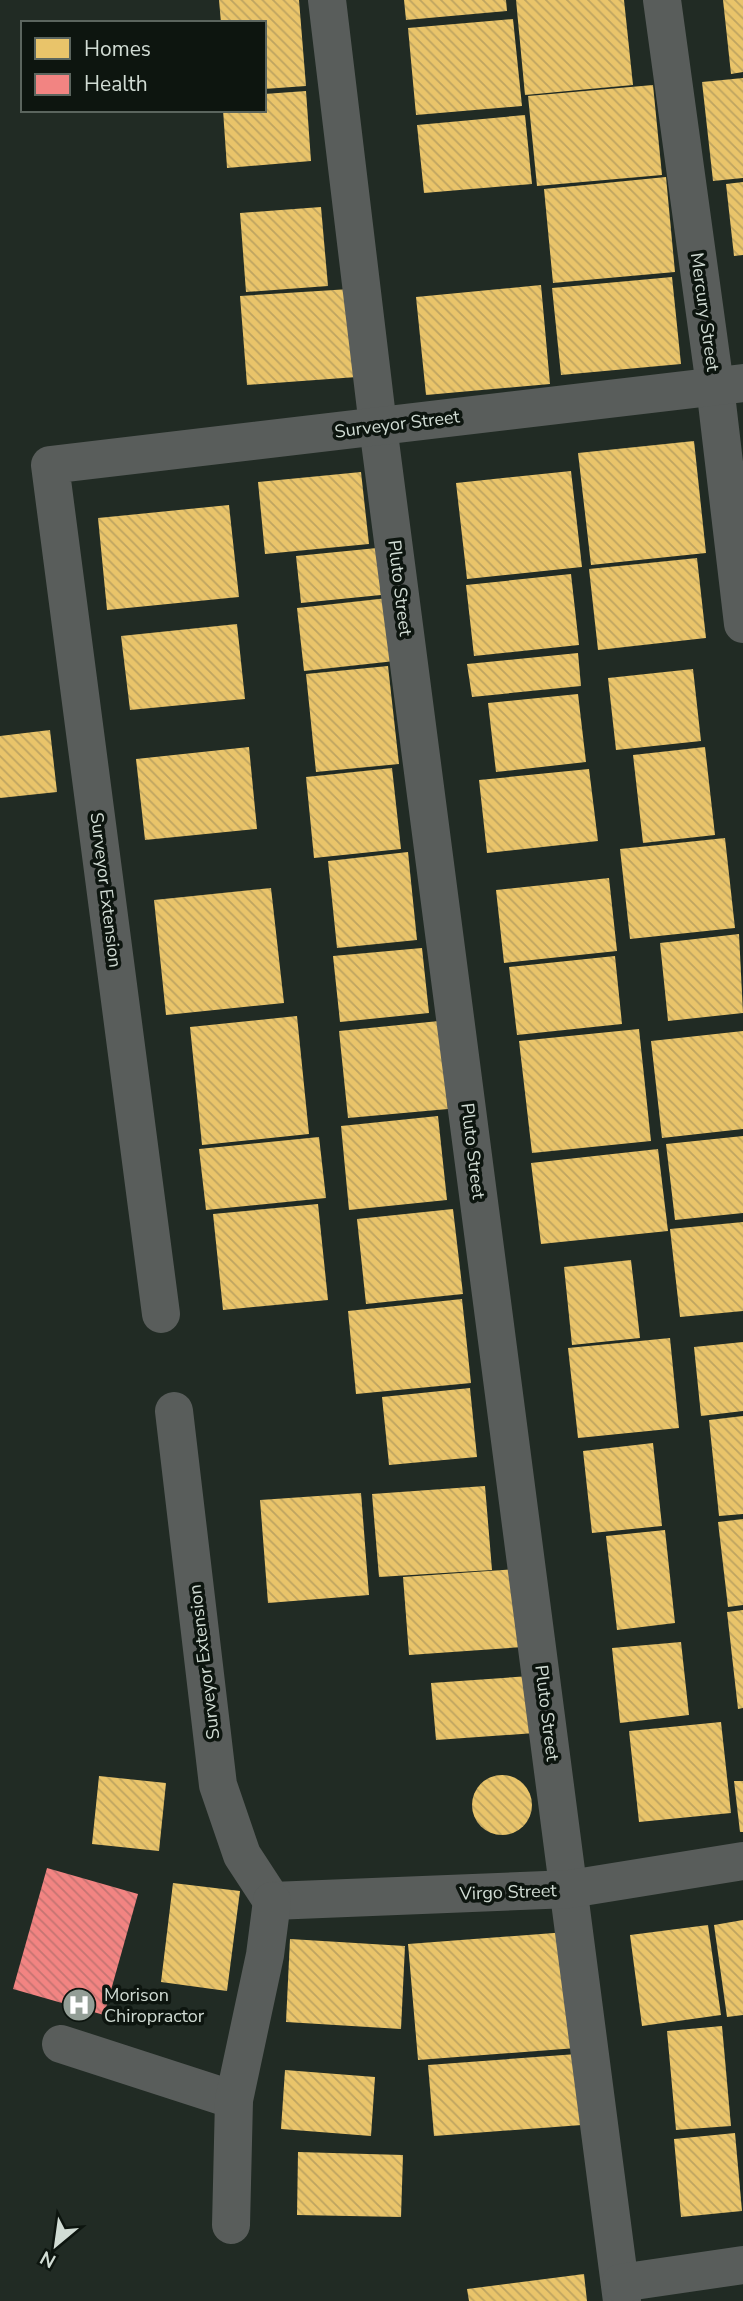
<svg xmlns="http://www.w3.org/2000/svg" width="743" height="2301" viewBox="0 0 743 2301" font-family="'Nunito Sans',sans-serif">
<defs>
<pattern id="homes-back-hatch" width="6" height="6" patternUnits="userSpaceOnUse" patternTransform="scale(1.75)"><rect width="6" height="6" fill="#e9c46a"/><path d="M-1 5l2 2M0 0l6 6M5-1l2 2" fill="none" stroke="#bea460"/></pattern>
<pattern id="health-back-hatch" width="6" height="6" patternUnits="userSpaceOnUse" patternTransform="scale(1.75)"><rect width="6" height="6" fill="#f28482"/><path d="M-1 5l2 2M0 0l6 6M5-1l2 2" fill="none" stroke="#c57472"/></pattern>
</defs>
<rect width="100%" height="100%" fill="#212b24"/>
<g fill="url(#homes-back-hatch)">
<path d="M219,0H299L306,86L264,89V23H221Z"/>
<path d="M404,0H506L507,11L406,20Z"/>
<path d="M516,0H624L633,85L525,95Z"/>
<path d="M723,0H743V72L731,74Z"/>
<path d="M513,19L522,106L416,115L408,28Z"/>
<path d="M743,78V178L713,181L702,82Z"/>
<path d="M653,85L662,175L537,186L528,96Z"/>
<path d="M306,91L311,161L227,168L223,110H264V94Z"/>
<path d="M525,115L532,184L424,193L417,125Z"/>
<path d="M666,177L675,272L553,283L544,189Z"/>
<path d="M743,182V255L734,256L726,184Z"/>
<path d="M321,207L328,286L246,292L240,213Z"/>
<path d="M672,277L681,364L561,375L552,288Z"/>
<path d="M541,285L550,384L426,395L416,297Z"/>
<path d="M350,289L357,377L247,385L240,296Z"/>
<path d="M694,441L706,553L591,565L578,453Z"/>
<path d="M571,471L582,567L467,579L456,483Z"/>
<path d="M361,472L369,544L265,554L258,482Z"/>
<path d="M229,505L239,597L107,610L98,518Z"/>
<path d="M377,548L381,595L301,603L296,556Z"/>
<path d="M697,558L706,638L598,650L589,569Z"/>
<path d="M571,574L579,645L474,656L466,585Z"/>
<path d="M388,598L395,661L304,671L297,608Z"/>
<path d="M237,624L245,699L130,710L121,636Z"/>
<path d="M578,653L581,686L472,697L467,664Z"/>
<path d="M388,666L399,764L316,772L306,674Z"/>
<path d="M693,669L701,741L616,750L608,678Z"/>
<path d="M578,694L586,762L496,772L488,703Z"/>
<path d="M50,730L57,792L0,798V736Z"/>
<path d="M249,747L257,829L145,840L136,759Z"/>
<path d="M705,747L715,835L643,843L633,755Z"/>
<path d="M392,768L401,849L314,858L306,777Z"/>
<path d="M589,769L598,841L487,853L479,780Z"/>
<path d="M725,838L735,928L630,939L620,849Z"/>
<path d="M408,852L417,940L337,948L328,861Z"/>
<path d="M609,878L617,951L504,963L496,890Z"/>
<path d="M271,888L284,1003L166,1015L154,900Z"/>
<path d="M739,934L743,1013L668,1021L660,943Z"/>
<path d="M422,948L429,1013L340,1022L333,956Z"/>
<path d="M615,956L622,1024L517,1035L509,967Z"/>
<path d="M297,1016L309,1134L202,1145L190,1027Z"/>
<path d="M439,1021L448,1109L348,1118L339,1031Z"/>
<path d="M639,1029L651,1141L532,1153L519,1041Z"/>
<path d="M743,1031V1129L662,1138L651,1041Z"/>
<path d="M438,1116L447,1200L349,1210L341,1126Z"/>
<path d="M743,1136V1213L675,1220L666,1144Z"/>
<path d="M319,1137L326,1198L206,1210L199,1149Z"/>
<path d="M658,1149L668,1231L541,1244L531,1163Z"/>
<path d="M318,1204L328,1300L223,1310L213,1214Z"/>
<path d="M453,1209L463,1294L366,1304L357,1219Z"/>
<path d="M743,1222V1311L680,1317L670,1229Z"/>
<path d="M631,1260L640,1338L572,1345L564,1267Z"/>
<path d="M462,1299L471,1383L356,1394L348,1311Z"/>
<path d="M670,1338L679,1428L578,1438L568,1348Z"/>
<path d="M743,1342V1411L701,1416L694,1347Z"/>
<path d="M470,1388L477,1457L389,1465L382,1397Z"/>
<path d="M743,1416V1514L719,1516L709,1420Z"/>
<path d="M653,1443L662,1526L592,1533L583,1451Z"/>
<path d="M485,1486L492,1570L379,1577L372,1494Z"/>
<path d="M361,1493L369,1595L268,1603L260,1500Z"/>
<path d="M743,1519V1605L728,1607L718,1522Z"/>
<path d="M665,1530L675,1623L617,1630L606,1536Z"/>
<path d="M516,1569L523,1647L409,1655L403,1577Z"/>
<path d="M743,1610V1708L738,1709L727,1612Z"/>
<path d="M681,1642L689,1715L620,1723L612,1648Z"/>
<path d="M530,1676L535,1733L436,1740L431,1683Z"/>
<path d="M721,1722L731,1813L639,1822L629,1731Z"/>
<circle cx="502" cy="1805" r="30"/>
<path d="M99,1776L166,1783L159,1851L92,1844Z"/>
<path d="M734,1781H743V1832H740Z"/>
<path d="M173,1883L240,1891L227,1991L161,1982Z"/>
<path d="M743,1920V2015L727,2017L714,1925Z"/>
<path d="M708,1925L721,2015L642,2026L630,1935Z"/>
<path d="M567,1932L577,2048L418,2060L408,1944Z"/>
<path d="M290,1939L405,1946L401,2029L286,2022Z"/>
<path d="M722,2026L731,2126L676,2130L667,2031Z"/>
<path d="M577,2054L582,2125L434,2136L428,2065Z"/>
<path d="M285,2070L375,2077L371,2136L281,2129Z"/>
<path d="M735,2133L742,2211L681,2217L674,2139Z"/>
<path d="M298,2152L403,2155L401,2217L297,2215Z"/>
<path d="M584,2274L587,2301H469L467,2289Z"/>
</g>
<path fill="url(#health-back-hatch)" d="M47,1868L138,1894L104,2015L13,1989Z"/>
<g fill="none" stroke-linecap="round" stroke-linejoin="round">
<g stroke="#595d5b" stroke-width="38">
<path d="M327,0L378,426L622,2301"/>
<path d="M662,0L715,386L743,624"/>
<path d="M161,1314L50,465L743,383"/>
<path d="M174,1411L218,1785L242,1855L272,1901"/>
<path d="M272,1901L570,1889L743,1861"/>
<path d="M61,2044L234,2100"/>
<path d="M231,2225L234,2100L265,1955L272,1901"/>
<path d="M620,2283L743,2265"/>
</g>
</g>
<defs>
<symbol id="hospital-disc" viewBox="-11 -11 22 22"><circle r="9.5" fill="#939e96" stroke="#0d150f"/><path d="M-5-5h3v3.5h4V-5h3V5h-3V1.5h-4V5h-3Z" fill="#fff"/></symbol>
</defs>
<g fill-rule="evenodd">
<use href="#hospital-disc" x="60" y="1986" width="38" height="38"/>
</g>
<g text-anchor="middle" stroke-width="7" stroke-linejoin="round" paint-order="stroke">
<g font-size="18" fill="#d1dcd4" stroke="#0d150f">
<text transform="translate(705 312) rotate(82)" y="6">Mercury Street</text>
<text transform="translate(397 424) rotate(-7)" y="6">Surveyor Street</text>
<text transform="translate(400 588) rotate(83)" y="6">Pluto Street</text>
<text transform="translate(106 890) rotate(83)" y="6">Surveyor Extension</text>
<text transform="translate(473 1151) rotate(83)" y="6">Pluto Street</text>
<text transform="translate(204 1662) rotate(-97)" y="6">Surveyor Extension</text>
<text transform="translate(547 1713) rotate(83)" y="6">Pluto Street</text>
<text transform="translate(508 1892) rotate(-2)" y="6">Virgo Street</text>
</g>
<g font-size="18" fill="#d1dcd4" stroke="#0d150f" text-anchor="start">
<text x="104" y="2001">Morison<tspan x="104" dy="21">Chiropractor</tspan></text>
</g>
</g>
<rect x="21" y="21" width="245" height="91" fill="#0d150f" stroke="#5b655e" stroke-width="2"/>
<rect x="35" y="38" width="35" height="21" fill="#e9c46a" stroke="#5b655e" stroke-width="2"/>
<text x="84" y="56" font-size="21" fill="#d1dcd4">Homes</text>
<rect x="35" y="74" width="35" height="21" fill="#f28482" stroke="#5b655e" stroke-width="2"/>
<text x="84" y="91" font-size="21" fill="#d1dcd4">Health</text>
<g transform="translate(56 2245) rotate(209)" stroke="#0d150f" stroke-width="5" paint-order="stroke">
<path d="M0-5L12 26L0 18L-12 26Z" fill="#d1dcd4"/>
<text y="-10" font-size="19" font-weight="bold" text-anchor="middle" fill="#d1dcd4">N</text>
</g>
</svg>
